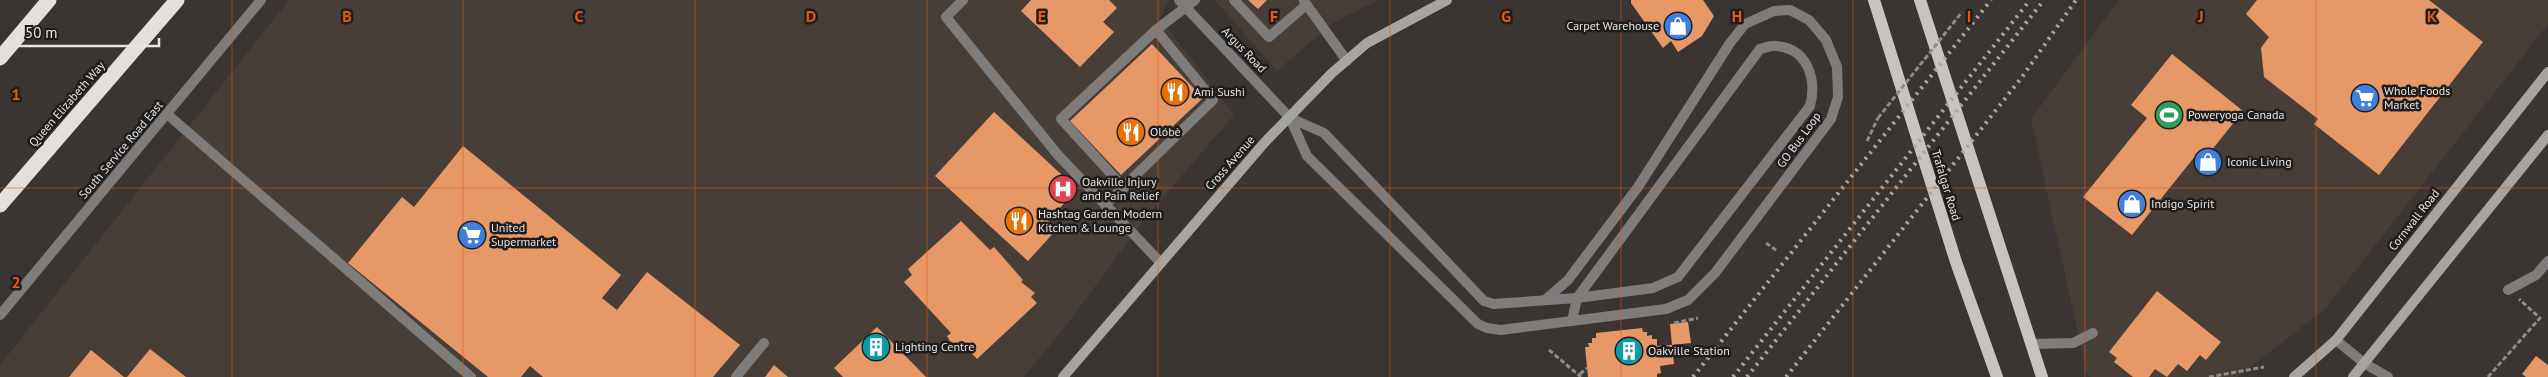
<svg xmlns="http://www.w3.org/2000/svg" width="2548" height="377" viewBox="0 0 2548 377" font-family="'PT Sans',sans-serif">
<rect width="100%" height="100%" fill="#3a3533"/>
<g fill="#483e38">
<path d="M289,0H1169L1160,18L1234,115L1147,216L1068,323L1024,377H0V365Z"/>
<path d="M1215,0H1378L1333,23L1277,71Z"/>
<path d="M2119,0H2548V24L2326,308L2238,377H2091L2087,374L2031,119Z"/>
</g>
<g fill="#e79867">
<path d="M1031,0H1109L1117,8L1103,22L1114,32L1080,67L1021,11Z"/>
<path d="M1248,0H1267L1258,9Z"/>
<path d="M1631,0H1703L1714,16L1702,36L1678,52L1671,41L1663,48L1631,3Z"/>
<path d="M2257,0H2429L2483,42L2379,175L2314,124L2318,119L2264,77L2261,48L2269,37L2246,14Z"/>
<path d="M1152,44L1203,98L1121,175L1070,121Z"/>
<path d="M2172,54L2243,111L2203,161L2196,155L2132,235L2083,197L2147,118L2131,105Z"/>
<path d="M994,112L1077,189L1048,221L1057,229L1028,261L935,176Z"/>
<path d="M463,146L621,275L602,298L617,310L647,272L740,345L713,377H543L530,366L521,377H488L348,263L402,197L414,207Z"/>
<path d="M961,221L990,250L994,247L1023,280L1021,282L1035,293L1031,297L1037,303L977,359L960,341L956,345L950,341L947,336L951,333L904,282L912,275L908,269Z"/>
<path d="M2157,291L2221,342L2206,360L2200,355L2187,371L2178,364L2167,377L2155,369L2149,377H2133L2114,362L2117,358L2109,352Z"/>
<path d="M1688,322L1691,343L1672,345L1670,324Z"/>
<path d="M877,327L926,377H843L834,368Z"/>
<path d="M1642,328L1643,332H1647V336L1652,335V339H1657V346L1672,345L1674,364L1660,366L1661,373L1657,374V377H1588L1585,347H1589L1588,343H1592V338H1596V333Z"/>
<path d="M150,349L186,377H127Z"/>
<path d="M91,350L124,377H69Z"/>
<path d="M2536,356L2548,365V377H2526L2522,374Z"/>
<path d="M774,365L788,377H765Z"/>
</g>
<g fill="none" stroke-linecap="round" stroke-linejoin="round">
<g stroke="#8f8b89" stroke-width="3" stroke-dasharray="5 2.5" stroke-linecap="butt">
<path d="M1867,141L1878,118"/>
<path d="M1766,243L1776,250"/>
<path d="M1674,323L1698,318"/>
<path d="M1549,350L1581,377"/>
<path d="M1580,374L1587,368"/>
<path d="M2209,377L2264,367"/>
<path d="M2488,377L2540,318L2519,299"/>
</g>
<g stroke="#7f7d7b" stroke-width="10">
<path d="M963,0L946,17L1058,155L1161,263"/>
<path d="M1234,0L1269,37L1306,5"/>
<path d="M1304,1L1347,61"/>
<path d="M167,114L471,377"/>
<path d="M1290,118L1307,156L1478,324L1487,328L1501,330L1666,309L1688,300L1715,273L1831,119L1838,97L1837,67L1826,40L1809,20L1790,10L1774,11L1745,24L1730,43L1638,187L1568,280L1545,300"/>
<path d="M1290,118L1324,133L1484,301L1494,304L1577,298L1653,288L1678,277L1810,106C1817,80 1808,48 1776,46C1771,45 1765,48 1760,49L1577,298L1572,321"/>
<path d="M1124,188L1061,119L1156,30L1195,0"/>
<path d="M1105,205L1213,100L1156,30"/>
<path d="M2032,344L2073,343L2093,333"/>
<path d="M736,377L764,343"/>
</g>
<g stroke="#7f7d7b" stroke-width="10">
<path d="M1179,0L1290,118"/>
<path d="M2508,290L2536,275L2548,261"/>
<path d="M0,315L261,0"/>
<path d="M2336,340L2364,363L2388,377"/>
</g>
<g stroke="#a7a5a2" stroke-width="10">
<path d="M1063,377L1265,142L1332,73L1367,43L1447,0"/>
<path d="M2294,377L2336,340L2548,72"/>
<path d="M2353,377L2548,135"/>
</g>
<g stroke="#c6c3c0" stroke-width="12">
<path d="M1874,0L1956,262L1997,377"/>
<path d="M1920,0L2042,377"/>
</g>
<g stroke="#e3dfda" stroke-width="15">
<path d="M0,58L49,0"/>
<path d="M0,205L177,0"/>
</g>
<g stroke="#a8a5a3" stroke-width="4" stroke-dasharray="2.5 5" stroke-linecap="butt">
<path d="M1693,377L1991,0"/>
<path d="M1733,377L2030,0"/>
<path d="M1747,377L2044,0"/>
<path d="M1786,377L2022,77L2076,0"/>
</g>
<path stroke="#8f8b89" stroke-width="3" stroke-dasharray="5 2.5" stroke-linecap="butt" d="M1878,118L1962,12"/>
</g>
<path fill="none" stroke="#e8590c" stroke-width="1" stroke-opacity="0.55" d="M232,0V377M463,0V377M695,0V377M927,0V377M1158,0V377M1390,0V377M1621,0V377M1853,0V377M2085,0V377M2316,0V377M0,188H2548"/>
<defs>
<symbol id="shop-disc" viewBox="-11 -11 22 22"><circle r="9.5" fill="#3f7fe0" stroke="#1f1d1c"/><path d="M-5-2.5h2.3a2.7 3.5 0 0 1 5.4 0H5L5.5 6h-11ZM-1.5-2.5h3a1.5 2.3 0 0 0-3 0Z" fill="#fff"/></symbol>
<symbol id="restaurant-disc" viewBox="-11 -11 22 22"><circle r="9.5" fill="#e8710a" stroke="#1f1d1c"/><path d="M-5-6h1v4h1v-4h1v4h1v-4h1v5L-1.5 .5V6h-2V.5L-5-1ZM5-6V6H3V1.5H1.5Q1.5-4 5-6Z" fill="#fff"/></symbol>
<symbol id="supermarket-disc" viewBox="-11 -11 22 22"><circle r="9.5" fill="#3f7fe0" stroke="#1f1d1c"/><path d="M-6-5.5h2.5l.6 2H6L4.5 2H-2.5L-4.4-4H-6ZM-1.5 3.2a1.3 1.3 0 1 0 .1 0ZM3 3.2a1.3 1.3 0 1 0 .1 0Z" fill="#fff"/></symbol>
<symbol id="stadium-disc" viewBox="-11 -11 22 22"><circle r="9.5" fill="#2e9e5b" stroke="#1f1d1c"/><path d="M0-5a6.5 5 0 1 0 0 10a6.5 5 0 1 0 0-10ZM-3.5-1.8h7v3.6h-7Z" fill="#fff"/></symbol>
<symbol id="hospital-disc" viewBox="-11 -11 22 22"><circle r="9.5" fill="#e0444e" stroke="#1f1d1c"/><path d="M-5-5h3v3.5h4V-5h3V5h-3V1.5h-4V5h-3Z" fill="#fff"/></symbol>
<symbol id="building-disc" viewBox="-11 -11 22 22"><circle r="9.5" fill="#0f9aa8" stroke="#1f1d1c"/><path d="M-4-6H4V6H1V3H-1V6H-4ZM-2.5-4.3h1.7v1.8h-1.7ZM.8-4.3h1.7v1.8H.8ZM-2.5-1h1.7V.8h-1.7ZM.8-1h1.7V.8H.8Z" fill="#fff"/></symbol>
</defs>
<g fill-rule="evenodd">
<use href="#shop-disc" x="1662" y="10" width="32" height="32"/>
<use href="#restaurant-disc" x="1159" y="76" width="32" height="32"/>
<use href="#supermarket-disc" x="2349" y="82" width="32" height="32"/>
<use href="#stadium-disc" x="2153" y="99" width="32" height="32"/>
<use href="#restaurant-disc" x="1115" y="116" width="32" height="32"/>
<use href="#shop-disc" x="2192" y="146" width="32" height="32"/>
<use href="#hospital-disc" x="1047" y="173" width="32" height="32"/>
<use href="#shop-disc" x="2116" y="188" width="32" height="32"/>
<use href="#restaurant-disc" x="1003" y="205" width="32" height="32"/>
<use href="#supermarket-disc" x="456" y="219" width="32" height="32"/>
<use href="#building-disc" x="860" y="331" width="32" height="32"/>
<use href="#building-disc" x="1613" y="335" width="32" height="32"/>
</g>
<g text-anchor="middle" stroke-width="5" stroke-linejoin="round" paint-order="stroke">
<g font-size="12" fill="#e7e5e3" stroke="#1f1d1c" text-anchor="start">
<text x="1659" y="30" text-anchor="end">Carpet Warehouse</text>
<text x="2384" y="95">Whole Foods<tspan x="2384" dy="14">Market</tspan></text>
<text x="1194" y="96">Ami Sushi</text>
<text x="2188" y="119">Poweryoga Canada</text>
<text x="1150" y="136">Olóbè</text>
<text x="2227" y="166">Iconic Living</text>
<text x="1082" y="186">Oakville Injury<tspan x="1082" dy="14">and Pain Relief</tspan></text>
<text x="2151" y="208">Indigo Spirit</text>
<text x="1038" y="218">Hashtag Garden Modern<tspan x="1038" dy="14">Kitchen &amp; Lounge</tspan></text>
<text x="491" y="232">United<tspan x="491" dy="14">Supermarket</tspan></text>
<text x="895" y="351">Lighting Centre</text>
<text x="1648" y="355">Oakville Station</text>
</g>
<g font-size="12" fill="#e7e5e3" stroke="#1f1d1c">
<text transform="translate(1244 50) rotate(46)" y="4">Argus Road</text>
<text transform="translate(67 104) rotate(-49)" y="4">Queen Elizabeth Way</text>
<text transform="translate(1799 140) rotate(-54)" y="4">GO Bus Loop</text>
<text transform="translate(121 150) rotate(-50)" y="4">South Service Road East</text>
<text transform="translate(1230 163) rotate(-49)" y="4">Cross Avenue</text>
<text transform="translate(1946 185) rotate(73)" y="4">Trafalgar Road</text>
<text transform="translate(2414 220) rotate(-52)" y="4">Cornwall Road</text>
</g>
</g>
<g font-size="16" text-anchor="middle" font-weight="bold" fill="#e8590c" stroke="#1f1d1c" stroke-width="5" stroke-linejoin="round" paint-order="stroke">
<text x="347" y="22">B</text>
<text x="579" y="22">C</text>
<text x="811" y="22">D</text>
<text x="1042" y="22">E</text>
<text x="1274" y="22">F</text>
<text x="1506" y="22">G</text>
<text x="1737" y="22">H</text>
<text x="1969" y="22">I</text>
<text x="2201" y="22">J</text>
<text x="2432" y="22">K</text>
<text x="16" y="100">1</text>
<text x="16" y="288">2</text>
</g>
<path d="M18 38v8h141v-8" fill="none" stroke="#e7e5e3" stroke-width="2.5"/>
<text x="25" y="38" font-size="15" fill="#e7e5e3" stroke="#1f1d1c" stroke-width="4" paint-order="stroke">50 m</text>
</svg>
